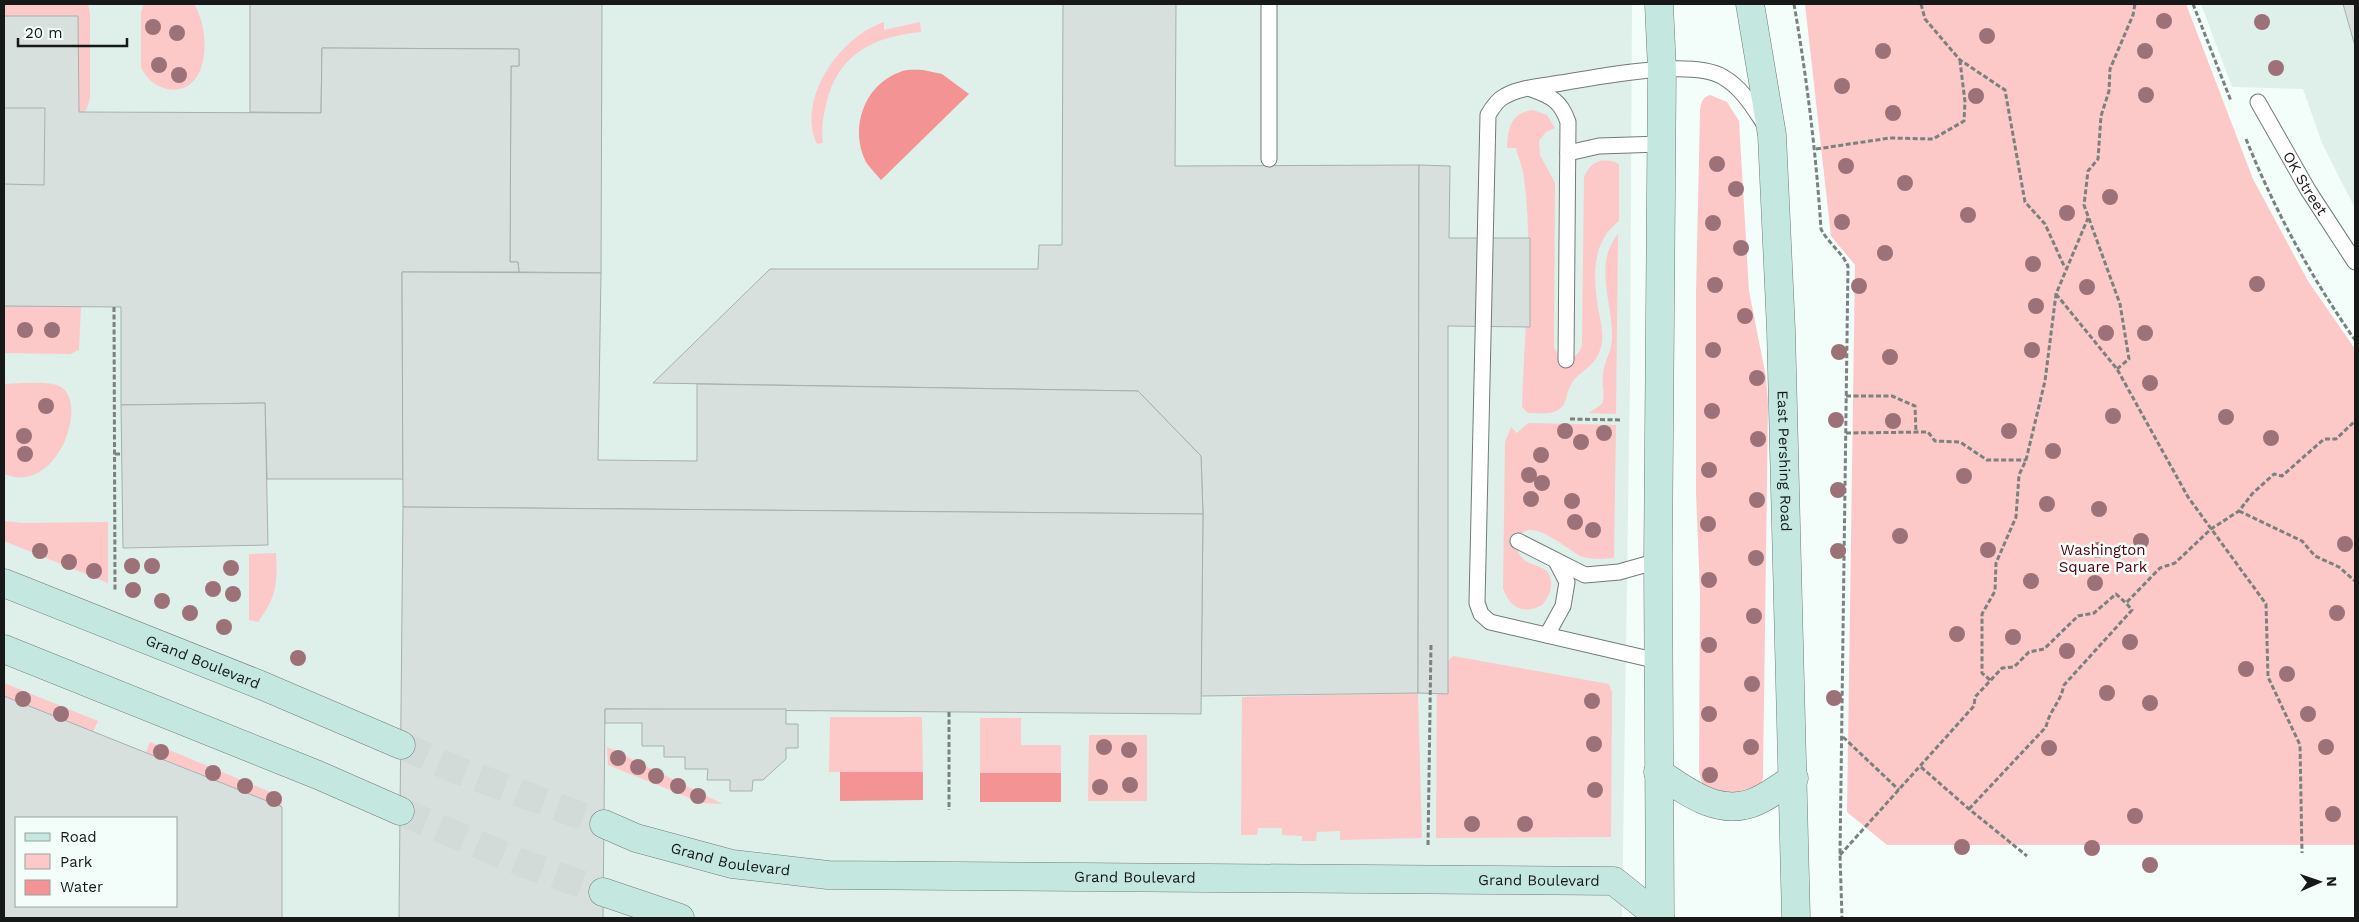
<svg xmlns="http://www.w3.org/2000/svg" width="2359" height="922" viewBox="0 0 2359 922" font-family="'Work Sans',sans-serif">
<rect width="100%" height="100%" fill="#f3fdf9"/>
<g fill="#def0e9" fill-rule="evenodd">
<path d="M4,4H1632L1630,379L1622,918H4ZM16,818H176V906H16Z"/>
<path d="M2201,4H2355V208L2322,143L2303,89L2232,87Z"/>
</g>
<g fill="#fcc9c8">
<path d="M4,4H88L90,13V98C88,105 87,113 79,116L78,16H4Z"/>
<path d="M144,4H194C206,22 209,60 196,78C180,100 149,88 141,67V12Z"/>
<path d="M1805,4H2186L2253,179L2308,281L2355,349V845H1887L1847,812L1855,265L1831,236Z"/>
<path d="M884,22V30L920,22L921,32C873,37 837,54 826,105C823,117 821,130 823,143L817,144C796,98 841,36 884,22Z"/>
<path d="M1710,95L1727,102L1739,121L1749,291L1766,377L1768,404L1763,778L1759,789L1750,788L1733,793L1703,787L1699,772L1700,593L1696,492V293L1700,112C1701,104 1701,98 1710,95Z"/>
<path d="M1533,110L1547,115L1555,128L1546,132L1539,141L1540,155L1555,183L1554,347L1560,358C1572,358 1578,358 1582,345L1584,177C1590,161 1604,156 1619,164V221C1593,241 1593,272 1597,301C1599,318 1606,334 1600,350C1596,365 1582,370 1573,381C1569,387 1568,392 1566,399C1561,417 1543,413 1528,413L1522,407C1524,331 1534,253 1524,178C1523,167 1518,158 1516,148H1507C1508,127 1511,113 1533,110Z"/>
<path d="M1618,234L1616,414L1589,413L1602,404C1606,394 1601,385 1603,374C1604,362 1612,351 1612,338C1613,303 1593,264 1618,234Z"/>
<path d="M4,306H81L79,350L70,354L4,353Z"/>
<path d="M4,384C17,384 50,380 61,387C89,404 57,496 4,474Z"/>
<path d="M1528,423L1616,425L1614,558C1602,559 1591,560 1580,556C1569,551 1522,508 1517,545C1517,550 1519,555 1523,559C1530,565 1539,565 1547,571C1555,583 1551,595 1542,605C1524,615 1509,608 1503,588L1505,442L1511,427L1517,433Z"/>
<path d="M4,521L23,523L108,522V583L4,541Z"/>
<path d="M276,553C278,584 276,597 258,622L249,620V554Z"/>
<path d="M1453,656L1609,684L1612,692L1611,837L1436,838L1437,672Z"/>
<path d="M4,683L98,721L93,732L4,696Z"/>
<path d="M1418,693L1422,838L1340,840V831L1317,832L1316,841H1302V836L1282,835V828H1258L1257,835H1241L1242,697Z"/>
<path d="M830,717H922L923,772H829Z"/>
<path d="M980,718H1021V745H1061V773H980Z"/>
<path d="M1089,735H1147V801H1088Z"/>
<path d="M150,742L282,797V807L146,752Z"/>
<path d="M607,747L723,804L702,803L608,765Z"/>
</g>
<g fill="#f39393">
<path d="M923,70L942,74L969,94L881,180C876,174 870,168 866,162C849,128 864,85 900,72C906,69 916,70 923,70Z"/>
<path d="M840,772H923V800L840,801Z"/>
<rect x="980" y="773" width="81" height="29"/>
</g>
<g fill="#d7e0dd" stroke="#a6b0ac" fill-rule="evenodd">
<path d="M250,4H602L601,273L519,272L518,262H510L511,66H519V49L322,48L321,113L250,112Z"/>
<path d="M1063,4H1176L1175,166L1419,165L1418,693L1201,696L1203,514L1201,456L1138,391L653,383L770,269H1038L1039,245H1062Z"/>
<path d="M2343,4H2355V46Z"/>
<path d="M4,16H78L79,112L321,113L322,48L519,49V66H511L510,262H518L519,272H402L403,479H267L265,403L121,405V307L4,306Z"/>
<path d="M4,108H45L44,185L4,184Z"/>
<path d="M1419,165L1450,166L1449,238H1530V327L1448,326V694L1418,693Z"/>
<path d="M402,272L601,273L598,460L697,461V384L1138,391L1201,456L1203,514L403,507Z"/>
<path d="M265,403L268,545L123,548L121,405Z"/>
<path d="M403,507L1203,514L1201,714L605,709L603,918H399Z"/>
<path d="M4,696L282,807V918H4ZM16,818H176V906H16Z"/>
<path d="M605,709H786V724H798V748H786V759L763,780H753L752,791H730V780H707L708,769H685V757H664V746H642V723H605Z"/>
</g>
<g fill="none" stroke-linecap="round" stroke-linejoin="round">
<g stroke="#d2dbd7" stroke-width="28" stroke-dasharray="28 14" stroke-linecap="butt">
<path d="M401,745L457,770L604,824"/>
<path d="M400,811L517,861L603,892"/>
</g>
<defs>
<g id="service">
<path d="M1269,4V159"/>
<path d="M1531,89C1551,96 1561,101 1568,122L1566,360"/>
<path id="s1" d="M2258,102L2308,190L2355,262"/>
<path d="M1568,153L1599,146L1661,144"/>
<path d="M1518,541L1585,575L1619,572L1658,561"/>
<path d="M1547,635L1563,606L1567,582L1556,561"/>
<path d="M1658,661L1490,622L1481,614L1477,603L1488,115C1492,108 1497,100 1505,96C1521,87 1543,86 1561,83C1598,77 1691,58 1723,77C1742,88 1753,107 1765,125"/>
</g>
<g id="secondary">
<path d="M1659,4L1662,70L1658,561L1660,918"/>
<path id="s2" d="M1750,4L1772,135L1781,330L1796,918"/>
<path id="s3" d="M4,583L263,686L401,745"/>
<path d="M4,649L318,775L400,811"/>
<path d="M1658,772C1687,792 1720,818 1757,801C1770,795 1782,786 1794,778"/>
<path id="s4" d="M604,824L636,838L732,864L828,875L1614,881L1660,918"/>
<path d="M603,892L680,918"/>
</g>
</defs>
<use href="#service" stroke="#727b77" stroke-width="17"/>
<use href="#secondary" stroke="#727b77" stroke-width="29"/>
<g stroke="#7a817e" stroke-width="3" stroke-dasharray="5 2.5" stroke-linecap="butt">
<path d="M1794,4C1807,79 1816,153 1821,229C1828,243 1842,252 1848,266L1840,855L1842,918"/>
<path d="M1921,4L1925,19L1960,60L2005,90L2025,202L2045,224L2065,268"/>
<path d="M2193,4L2231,101"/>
<path d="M2246,139C2275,211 2311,277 2355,340"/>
<path d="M1816,149L1890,138L1933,139L1964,121L1965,102L1960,61"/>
<path d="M2056,294L2117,369L2188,497L2266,604L2268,677L2300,745L2302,853"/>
<path d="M114,307L115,591"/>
<path d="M2117,369L2129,359L2120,304L2084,205L2088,171L2098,159L2101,116L2109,91L2110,69L2133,15L2135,4"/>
<path d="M1846,396H1892L1915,406L1916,432"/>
<path d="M1570,419L1622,420"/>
<path d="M1846,433L1928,432L1935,441L1960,442L1987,460H2026"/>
<path d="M115,454H122"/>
<path d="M2239,511L2302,541L2315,556L2339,567L2355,581"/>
<path d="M1990,680L1982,673V614L1995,591L1996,563L2016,517L2019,475L2026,460L2045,381L2056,294L2088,218"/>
<path d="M949,712V810"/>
<path d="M1843,737L1899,790"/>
<path d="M1921,767L1969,809L2027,856"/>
<path d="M1969,809L2046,727C2050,709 2060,704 2064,685L2132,610L2126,603"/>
<path d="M1428,845L1431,643"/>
<path d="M1840,855L1974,706L1975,697L2002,668L2014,667L2029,652L2044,649L2078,616L2094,613L2116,594L2126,603L2160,568L2175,563L2211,529L2239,511L2252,494L2274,474L2282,476L2324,439H2336L2355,421"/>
</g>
<use href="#service" stroke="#fff" stroke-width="15"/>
<use href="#secondary" stroke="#c4e8df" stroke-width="28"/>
</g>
<g fill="#9c7278">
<circle cx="2164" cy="21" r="8"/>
<circle cx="2262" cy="22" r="8"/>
<circle cx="153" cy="27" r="8"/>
<circle cx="177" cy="33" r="8"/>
<circle cx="1987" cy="36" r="8"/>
<circle cx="1883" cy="51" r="8"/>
<circle cx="2145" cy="51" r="8"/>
<circle cx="159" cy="65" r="8"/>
<circle cx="2276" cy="68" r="8"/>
<circle cx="179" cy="75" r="8"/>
<circle cx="1842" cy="86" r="8"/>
<circle cx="2146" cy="95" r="8"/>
<circle cx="1976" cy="96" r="8"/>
<circle cx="1893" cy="113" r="8"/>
<circle cx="1717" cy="164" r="8"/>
<circle cx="1846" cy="166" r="8"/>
<circle cx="1905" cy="183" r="8"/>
<circle cx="1736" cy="189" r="8"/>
<circle cx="2110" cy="197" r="8"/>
<circle cx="2067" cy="213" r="8"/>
<circle cx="1968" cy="215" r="8"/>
<circle cx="1842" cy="222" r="8"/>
<circle cx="1713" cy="223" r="8"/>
<circle cx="1741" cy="248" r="8"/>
<circle cx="1885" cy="253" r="8"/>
<circle cx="2033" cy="264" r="8"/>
<circle cx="2257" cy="284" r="8"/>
<circle cx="1715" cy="285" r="8"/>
<circle cx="1859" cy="286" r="8"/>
<circle cx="2087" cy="287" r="8"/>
<circle cx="2036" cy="306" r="8"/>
<circle cx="1745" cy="316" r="8"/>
<circle cx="25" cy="330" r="8"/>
<circle cx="52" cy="330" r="8"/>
<circle cx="2106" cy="333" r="8"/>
<circle cx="2145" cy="333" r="8"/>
<circle cx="1713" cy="350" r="8"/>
<circle cx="2032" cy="350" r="8"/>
<circle cx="1839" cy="352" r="8"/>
<circle cx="1890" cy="357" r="8"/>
<circle cx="1757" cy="378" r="8"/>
<circle cx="2150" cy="383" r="8"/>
<circle cx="46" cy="406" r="8"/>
<circle cx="1712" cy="411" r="8"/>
<circle cx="2113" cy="416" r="8"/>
<circle cx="2226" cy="417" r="8"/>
<circle cx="1836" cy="420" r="8"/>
<circle cx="1893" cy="421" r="8"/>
<circle cx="1565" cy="431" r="8"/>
<circle cx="2009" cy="431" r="8"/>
<circle cx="1604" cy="433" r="8"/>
<circle cx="24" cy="436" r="8"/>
<circle cx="2271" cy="438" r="8"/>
<circle cx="1758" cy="439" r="8"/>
<circle cx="1581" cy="442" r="8"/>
<circle cx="2053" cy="451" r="8"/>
<circle cx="25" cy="454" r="8"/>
<circle cx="1541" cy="455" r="8"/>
<circle cx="1709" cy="470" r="8"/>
<circle cx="1529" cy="475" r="8"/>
<circle cx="1964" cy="476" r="8"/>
<circle cx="1542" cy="483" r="8"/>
<circle cx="1838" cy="490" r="8"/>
<circle cx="1531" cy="499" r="8"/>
<circle cx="1757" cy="500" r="8"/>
<circle cx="1572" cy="501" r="8"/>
<circle cx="2047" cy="504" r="8"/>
<circle cx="2099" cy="509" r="8"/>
<circle cx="1575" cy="522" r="8"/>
<circle cx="1708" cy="524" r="8"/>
<circle cx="1593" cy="530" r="8"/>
<circle cx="1900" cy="536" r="8"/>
<circle cx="2141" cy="541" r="8"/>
<circle cx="2345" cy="544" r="8"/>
<circle cx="1988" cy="550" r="8"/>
<circle cx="2098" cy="550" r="8"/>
<circle cx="40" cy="551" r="8"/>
<circle cx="1838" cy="551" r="8"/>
<circle cx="1756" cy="558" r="8"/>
<circle cx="69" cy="562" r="8"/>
<circle cx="132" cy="566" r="8"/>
<circle cx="152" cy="566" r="8"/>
<circle cx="231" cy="568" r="8"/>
<circle cx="94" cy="571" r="8"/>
<circle cx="1709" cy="580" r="8"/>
<circle cx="2031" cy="581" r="8"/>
<circle cx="2095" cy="583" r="8"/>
<circle cx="213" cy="589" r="8"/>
<circle cx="133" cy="590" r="8"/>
<circle cx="233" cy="594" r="8"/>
<circle cx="162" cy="601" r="8"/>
<circle cx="190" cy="613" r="8"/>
<circle cx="2337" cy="613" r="8"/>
<circle cx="1754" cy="616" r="8"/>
<circle cx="224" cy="627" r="8"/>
<circle cx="1957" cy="634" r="8"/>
<circle cx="2013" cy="637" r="8"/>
<circle cx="2130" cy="642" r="8"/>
<circle cx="1709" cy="645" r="8"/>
<circle cx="2067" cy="651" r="8"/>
<circle cx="298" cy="658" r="8"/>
<circle cx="2246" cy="669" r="8"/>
<circle cx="2287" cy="674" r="8"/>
<circle cx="1752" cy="684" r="8"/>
<circle cx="2107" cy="693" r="8"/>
<circle cx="1834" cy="698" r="8"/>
<circle cx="23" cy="699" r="8"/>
<circle cx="1592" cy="701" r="8"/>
<circle cx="2150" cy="703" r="8"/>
<circle cx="61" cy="714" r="8"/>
<circle cx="1709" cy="714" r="8"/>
<circle cx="2308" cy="714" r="8"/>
<circle cx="1594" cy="744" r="8"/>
<circle cx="1104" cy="747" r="8"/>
<circle cx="1751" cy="747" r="8"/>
<circle cx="2326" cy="747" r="8"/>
<circle cx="2049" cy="748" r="8"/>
<circle cx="1129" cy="750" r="8"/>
<circle cx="161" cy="752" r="8"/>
<circle cx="618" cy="758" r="8"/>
<circle cx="638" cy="767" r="8"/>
<circle cx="213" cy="773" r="8"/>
<circle cx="1710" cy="775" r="8"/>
<circle cx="656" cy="776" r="8"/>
<circle cx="1130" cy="785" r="8"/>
<circle cx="245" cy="786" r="8"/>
<circle cx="678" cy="786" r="8"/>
<circle cx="1100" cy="787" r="8"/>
<circle cx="1595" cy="790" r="8"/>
<circle cx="698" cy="796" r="8"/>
<circle cx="274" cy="799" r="8"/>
<circle cx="2333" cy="814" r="8"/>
<circle cx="2135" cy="816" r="8"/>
<circle cx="1472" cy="824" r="8"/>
<circle cx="1525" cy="824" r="8"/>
<circle cx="1962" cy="847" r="8"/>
<circle cx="2092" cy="848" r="8"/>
<circle cx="2150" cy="865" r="8"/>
</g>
<g text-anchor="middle" stroke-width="5" stroke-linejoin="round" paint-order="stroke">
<g font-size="15" fill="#161918" stroke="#f3fdf9">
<text dy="5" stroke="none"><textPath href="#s1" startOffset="94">OK Street</textPath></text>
<text dy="5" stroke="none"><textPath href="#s2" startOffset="459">East Pershing Road</textPath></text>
<text dy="5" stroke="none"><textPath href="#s3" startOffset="214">Grand Boulevard</textPath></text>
<text dy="5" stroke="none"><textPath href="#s4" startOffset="132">Grand Boulevard</textPath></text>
<text dy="5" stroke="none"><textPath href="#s4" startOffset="538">Grand Boulevard</textPath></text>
<text dy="5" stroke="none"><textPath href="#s4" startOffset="942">Grand Boulevard</textPath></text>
</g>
<g font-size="15" fill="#55000f" stroke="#f3fdf9">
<text x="2103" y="555">Washington<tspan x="2103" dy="17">Square Park</tspan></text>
</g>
</g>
<rect width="2359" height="922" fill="none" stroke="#161918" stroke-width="10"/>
<rect x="15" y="817" width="162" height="90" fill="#f3fdf9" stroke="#9ba29f"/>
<rect x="25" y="833" width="25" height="8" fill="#c4e8df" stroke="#9ba29f"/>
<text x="60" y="842" font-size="15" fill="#161918">Road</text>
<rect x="25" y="854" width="25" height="15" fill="#fcc9c8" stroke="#9ba29f"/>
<text x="60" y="867" font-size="15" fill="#161918">Park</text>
<rect x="25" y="880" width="25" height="15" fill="#f39393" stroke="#9ba29f"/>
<text x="60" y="892" font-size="15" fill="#161918">Water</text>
<g transform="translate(2319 882) rotate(88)" stroke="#f3fdf9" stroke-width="4" paint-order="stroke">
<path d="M0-4L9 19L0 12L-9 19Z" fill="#161918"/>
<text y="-8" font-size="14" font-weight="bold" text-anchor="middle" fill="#161918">N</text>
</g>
<path d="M18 38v8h109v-8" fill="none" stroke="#161918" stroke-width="2.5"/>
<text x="25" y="38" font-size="15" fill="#161918" stroke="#f3fdf9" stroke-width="4" paint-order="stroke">20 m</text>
</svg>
